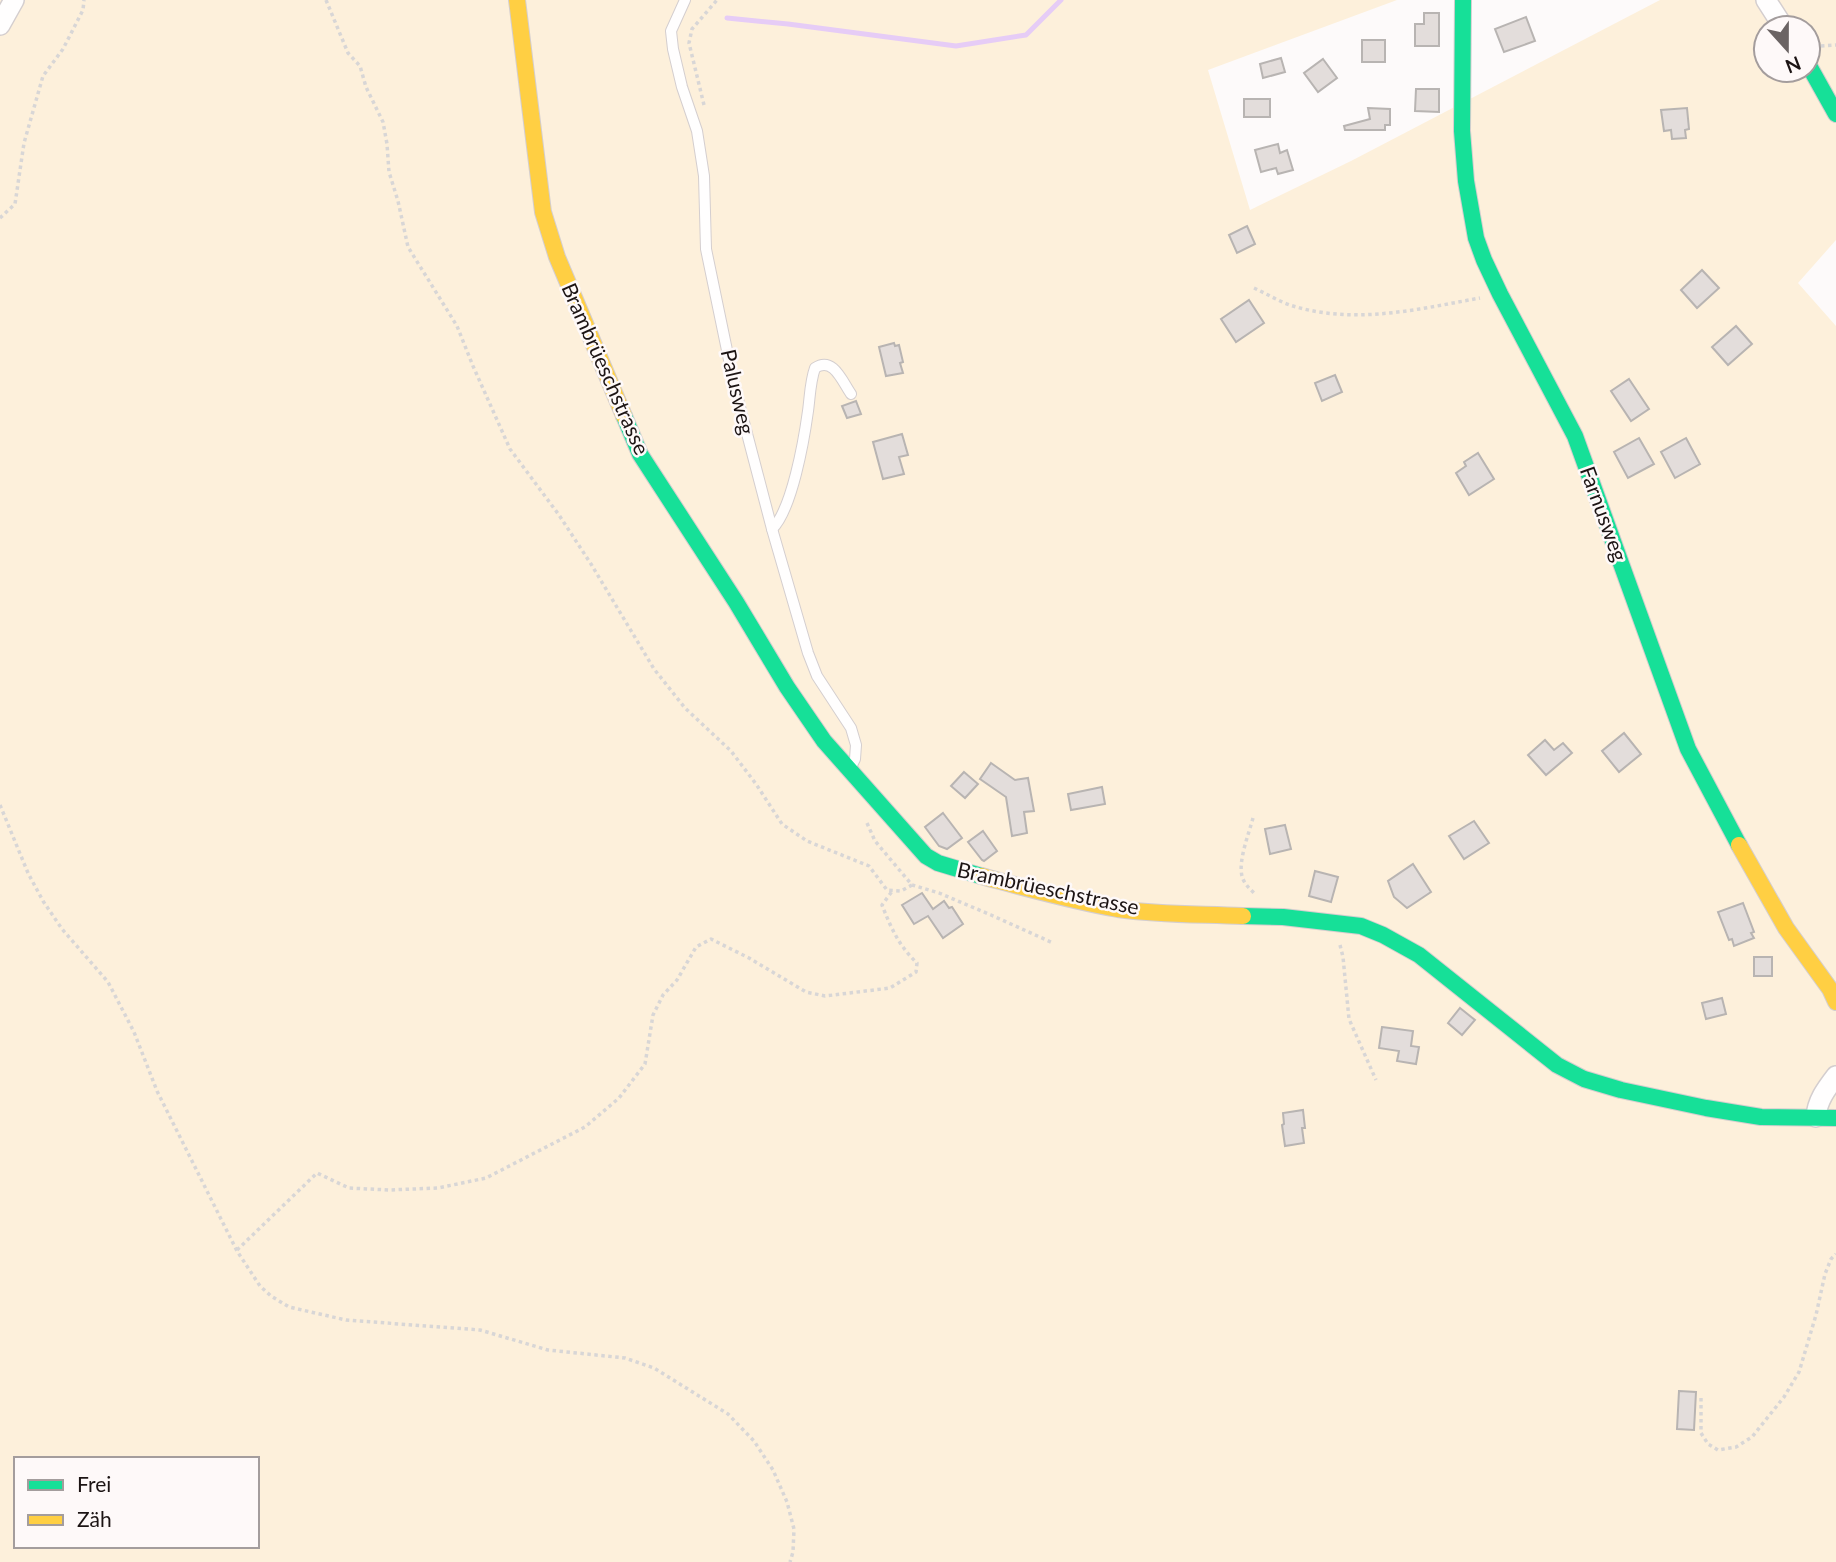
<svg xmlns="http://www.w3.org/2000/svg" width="1836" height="1562" viewBox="0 0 1836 1562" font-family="Lato,sans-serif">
<rect width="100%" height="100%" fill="#fdfafa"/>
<path fill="#fdf0db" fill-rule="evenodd" d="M0,0H1397L1208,70L1250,210L1351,161L1660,0H1836V240L1798,283L1836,326V1562H0ZM1766,28H1808V70H1766ZM16,1459H257V1546H16Z"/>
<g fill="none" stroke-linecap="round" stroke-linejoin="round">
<path stroke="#e6ccf6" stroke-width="5" d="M727,18L788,24L956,46L1026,35L1061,0"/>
</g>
<g fill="#e3dddb" stroke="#b8b4b2" stroke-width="2">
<path d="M1424,13H1439V46H1415V24H1424Z"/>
<path d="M1526,17L1535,41L1504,52L1495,29Z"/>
<rect x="1362" y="40" width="23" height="22"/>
<path d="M1281,58L1285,72L1263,78L1260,64Z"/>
<path d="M1323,59L1337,78L1318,92L1304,73Z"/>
<path d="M1416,89H1439V112L1415,111Z"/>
<rect x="1244" y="99" width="26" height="18"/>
<path d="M1368,108L1390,109V125H1385V130H1345L1344,126L1370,119Z"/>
<path d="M1687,108L1689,129L1685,130L1686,138L1672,139L1671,130L1664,131L1661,110Z"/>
<path d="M1278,144L1280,153L1287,150L1293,170L1278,174L1276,168L1261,172L1255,150Z"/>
<path d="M1247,226L1255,244L1237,253L1229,235Z"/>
<path d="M1702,270L1719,288L1697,308L1681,290Z"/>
<path d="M1249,300L1264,323L1236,342L1221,319Z"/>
<path d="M1736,326L1752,344L1728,365L1712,347Z"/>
<path d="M894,343L895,346L899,345L903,362L900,363L903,373L886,376L879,347Z"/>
<path d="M1335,375L1342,392L1322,401L1315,383Z"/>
<path d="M1629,379L1649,409L1631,421L1611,391Z"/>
<path d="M856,401L861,414L847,418L842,406Z"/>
<path d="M902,434L908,455L899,457L904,474L883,479L873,442Z"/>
<path d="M1639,438L1654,464L1628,478L1614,452Z"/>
<path d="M1686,438L1700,464L1675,478L1661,452Z"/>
<path d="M1478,453L1494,479L1469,495L1456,473L1466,466L1464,462Z"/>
<path d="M1624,733L1641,754L1619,772L1602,751Z"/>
<path d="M1545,740L1554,750L1563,743L1572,753L1546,775L1528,755Z"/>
<path d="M991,763L1015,780L1028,778L1034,811L1024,812L1027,833L1012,836L1006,797L980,779Z"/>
<path d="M964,772L978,784L965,798L951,786Z"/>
<path d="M1102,787L1105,804L1071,810L1068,794Z"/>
<path d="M943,813L962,838L947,849L939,846L925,827Z"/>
<path d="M1474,821L1489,843L1464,859L1449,836Z"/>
<path d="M1285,825L1291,849L1270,854L1265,829Z"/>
<path d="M983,831L997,851L984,861L982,860L968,842Z"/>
<path d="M1413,864L1431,892L1407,908L1394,897L1388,881Z"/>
<path d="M1315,871L1338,877L1331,902L1309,896Z"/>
<path d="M922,893L933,909L944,901L949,908L952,907L963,924L943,938L928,916L914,924L902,905Z"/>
<path d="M1743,903L1754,932L1751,933L1754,938L1734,946L1732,939L1729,940L1718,912Z"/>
<rect x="1754" y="957" width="18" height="19"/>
<path d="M1722,998L1726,1014L1706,1019L1702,1003Z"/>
<path d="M1460,1008L1475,1020L1462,1035L1448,1023Z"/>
<path d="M1382,1027L1413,1031L1411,1046L1419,1047L1416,1064L1397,1061L1399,1051L1379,1048Z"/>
<path d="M1303,1110L1305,1128H1302L1304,1143L1285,1146L1282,1125L1284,1124L1283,1113Z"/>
<path d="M1679,1391L1696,1392L1694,1430L1677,1429Z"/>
</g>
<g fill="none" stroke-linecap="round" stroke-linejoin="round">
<defs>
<g id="lane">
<path d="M685,0L671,31L673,49L682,87L697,131L704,176L706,249L734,384L772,529L808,653L817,676L851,728L856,745L855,759L851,767"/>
<path d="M772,529C792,510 804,440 808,411C810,397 810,382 815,368C833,356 842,381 851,394"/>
</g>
<g id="street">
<path d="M1766,0L1784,28"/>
<path d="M0,25L14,0"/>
<path d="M1816,1117C1817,1101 1826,1089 1836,1076"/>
</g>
<g id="fast">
<path d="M1463,0L1462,131L1466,181L1476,238L1484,260L1500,294L1575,436L1688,749L1739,845"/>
<path d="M1808,64L1836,114"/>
<path d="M624,416L640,454L736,602L787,687L824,741L926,856L938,863L981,876"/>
<path d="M1243,916L1283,917L1361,926L1383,935L1419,955L1557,1065L1584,1079L1621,1090L1706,1108L1761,1117L1836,1118"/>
</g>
<g id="slow">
<path d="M517,0L543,212L557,257L624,416"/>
<path d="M1739,845L1786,928L1830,989L1836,1002"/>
<path d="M981,876C1026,888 1072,901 1118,909C1159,915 1202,914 1243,916"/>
</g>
</defs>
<use href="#lane" stroke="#d4cecf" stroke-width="12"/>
<use href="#street" stroke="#d4cecf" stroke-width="22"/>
<use href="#fast" stroke="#d4cecf" stroke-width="18"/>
<use href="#slow" stroke="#d4cecf" stroke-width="18"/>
<g stroke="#d8d6d6" stroke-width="3.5" stroke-dasharray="3.5 3.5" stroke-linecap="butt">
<path d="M326,0L348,53L360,66L366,87L383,122L387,144L389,172L398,201L408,247L457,326L473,366L510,449L559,515L591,564L654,669L685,708L731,751L756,784L782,824L807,841L869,866L887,890L901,891L912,885"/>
<path d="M1821,46L1836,45"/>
<path d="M704,105L689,43L692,29L717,0"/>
<path d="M0,218L15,204L24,143L43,76L63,49L83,10L84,0"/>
<path d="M1254,288C1267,294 1280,302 1293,306C1355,325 1419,309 1480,298"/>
<path d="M0,805L28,873L43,901L62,929L108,982L134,1032L157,1091L237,1251L260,1286L271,1296L289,1307L346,1320L480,1330L548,1350L625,1358L654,1368L728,1414L754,1441L773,1470L787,1502L794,1529L793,1552L790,1562"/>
<path d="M1253,818C1249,833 1238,861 1242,876C1244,884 1250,889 1256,895"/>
<path d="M867,823L875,841L912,885L939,893L991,915L1053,943"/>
<path d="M1340,945L1343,957L1349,1019L1376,1080"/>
<path d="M237,1250L317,1173L349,1188L389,1190L438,1188L486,1178L585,1127L619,1098L645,1064L653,1015L663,995L677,980L696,947L711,939L749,958L806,992L825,996L890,988L916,972L917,963C899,946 891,928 882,905L893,890"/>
<path d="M1701,1398V1433L1708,1444L1718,1450L1736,1447L1752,1437L1784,1397L1799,1372L1816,1315L1825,1274L1831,1259L1836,1254"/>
</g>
<use href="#lane" stroke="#fffefe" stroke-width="10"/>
<use href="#street" stroke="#fffefe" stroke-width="19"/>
<use href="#fast" stroke="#16e098" stroke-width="16"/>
<use href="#slow" stroke="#ffcf43" stroke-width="16"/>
</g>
<g text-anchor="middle" stroke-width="5" stroke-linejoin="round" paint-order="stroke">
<g font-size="21" fill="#1c1414" stroke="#fef9f9">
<text transform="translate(605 369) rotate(66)" y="7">Brambrüeschstrasse</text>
<text transform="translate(737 392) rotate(77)" y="7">Palusweg</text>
<text transform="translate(1603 514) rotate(70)" y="7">Farnusweg</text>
<text transform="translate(1048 889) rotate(12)" y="7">Brambrüeschstrasse</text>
</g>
</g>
<rect x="14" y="1457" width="245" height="91" fill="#fef9f9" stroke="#a49d9d" stroke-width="2"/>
<rect x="28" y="1480" width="35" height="10" fill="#16e098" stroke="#a49d9d" stroke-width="2"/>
<text x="77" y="1492" font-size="21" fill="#1c1414">Frei</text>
<rect x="28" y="1515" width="35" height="10" fill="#ffcf43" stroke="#a49d9d" stroke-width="2"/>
<text x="77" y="1527" font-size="21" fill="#1c1414">Zäh</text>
<g transform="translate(1787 49) rotate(159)"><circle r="33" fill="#fef9f9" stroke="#a49d9d" stroke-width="2"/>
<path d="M0-5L12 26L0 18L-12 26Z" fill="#6b6464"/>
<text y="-10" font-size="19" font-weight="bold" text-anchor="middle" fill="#1c1414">N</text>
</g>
</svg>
